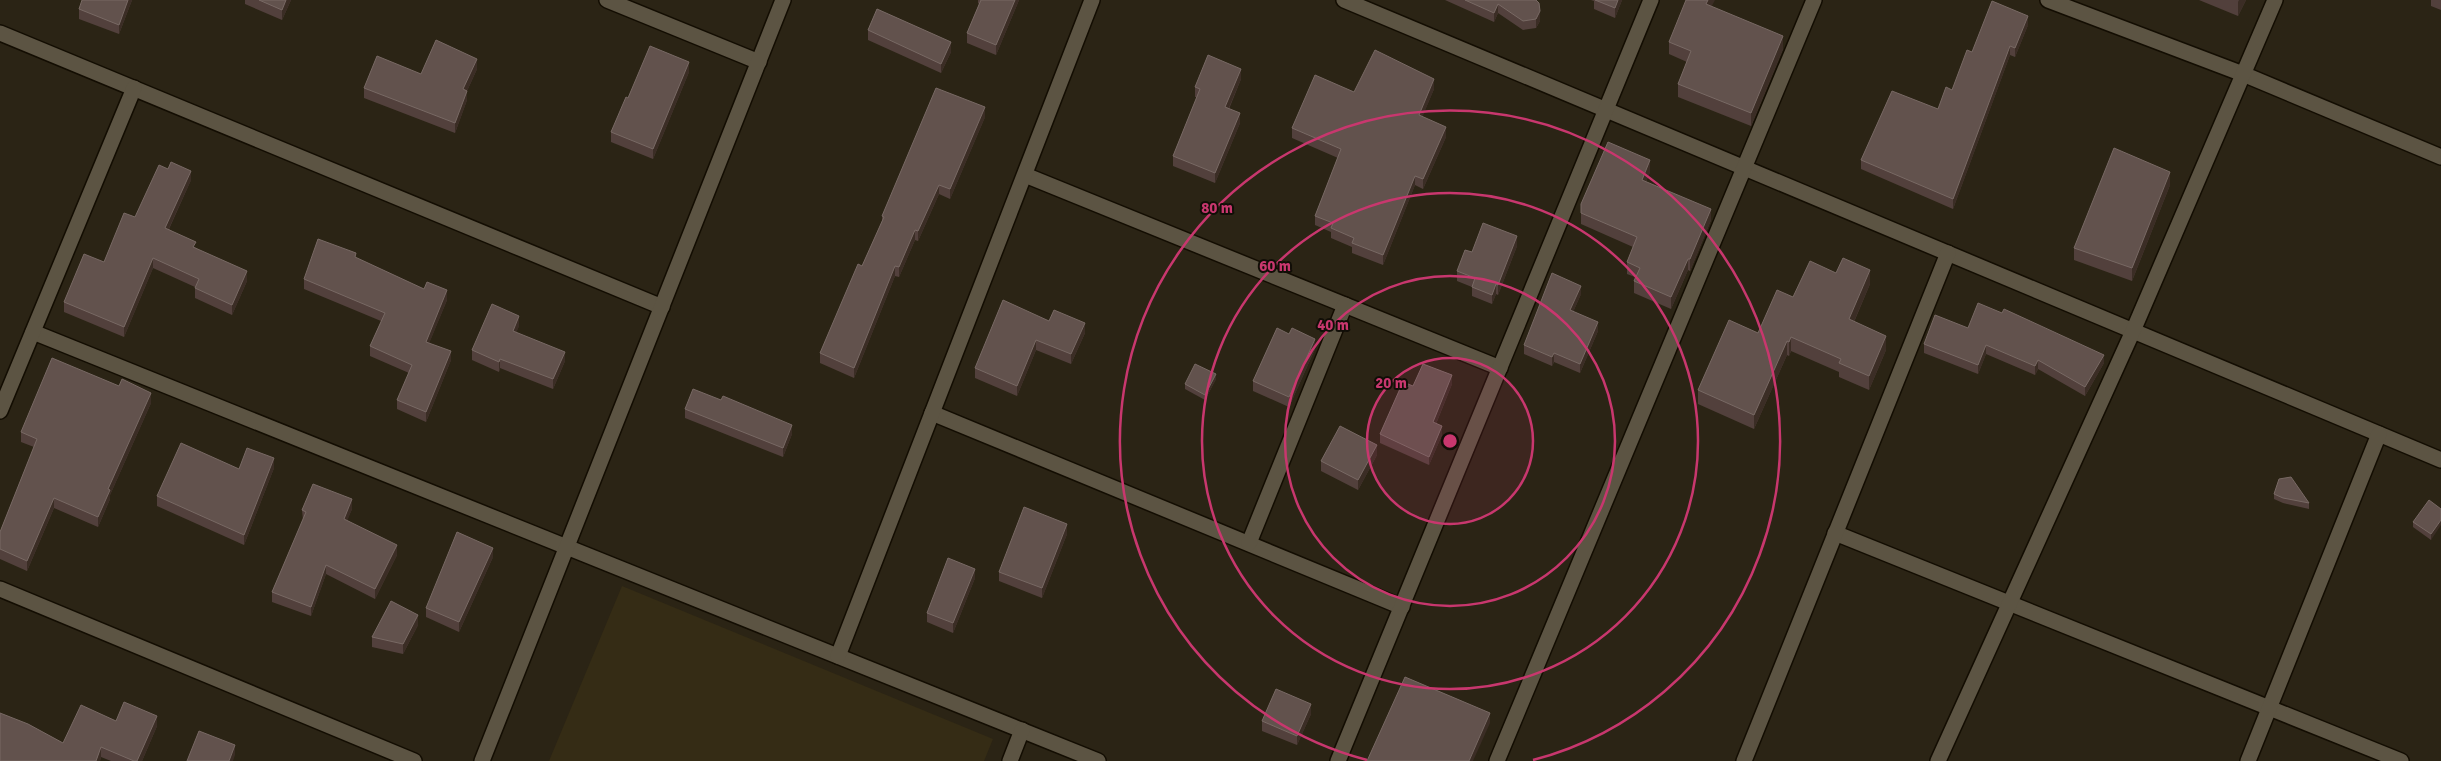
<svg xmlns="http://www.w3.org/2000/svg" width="2441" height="761" viewBox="0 0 2441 761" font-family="Signika,sans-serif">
<rect width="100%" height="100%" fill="#2b2415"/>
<path fill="#352c15" d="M622,586L993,739L984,761H549Z"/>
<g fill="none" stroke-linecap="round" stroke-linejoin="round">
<defs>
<g id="minor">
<path d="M607,0L759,62"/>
<path d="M1344,0L2441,460"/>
<path d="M2048,0L2243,74L2441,157"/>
<path d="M0,33L662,307"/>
<path d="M1025,175L1500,368"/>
<path d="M33,332L1098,761"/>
<path d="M0,411L134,88"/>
<path d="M932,413L1402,607"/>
<path d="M1835,533L2401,761"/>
<path d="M1249,543L1345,305"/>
<path d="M0,589L414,761"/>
<path d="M838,656L1092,0"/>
<path d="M482,761L783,0"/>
<path d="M1010,761L1022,730"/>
<path d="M1338,761L1651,0"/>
<path d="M1497,761L1814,0"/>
<path d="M1744,761L1948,253"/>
<path d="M1938,761L2133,331L2275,0"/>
<path d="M2248,761L2379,434"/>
</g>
</defs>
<use href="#minor" stroke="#130d02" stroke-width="18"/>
<use href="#minor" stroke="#5c5443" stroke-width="15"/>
</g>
<g fill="#52403c">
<path d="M132,0L119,34L79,19V9Z"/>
<path d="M245,0H291L282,20L245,4Z"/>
<path d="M978,0H1019L996,55L967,43V33L979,4L978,3Z"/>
<path d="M1445,0H1536L1540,21L1536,28L1523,30L1498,13L1494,22Z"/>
<path d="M1591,0H1622L1615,18L1594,9V1Z"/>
<path d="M2199,0H2246L2238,16Z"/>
<path d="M2431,0H2441V10L2431,6Z"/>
<path d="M1711,7L1783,49L1751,126L1678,97V84L1687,62L1669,54V42Z"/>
<path d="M2028,25L2015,57L2010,55L1953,209L1861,169V160L1938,109L1952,90Z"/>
<path d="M868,30L951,52L941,73L868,40Z"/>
<path d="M477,69L467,91V100L455,133L364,98V88Z"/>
<path d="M689,72L653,159L611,142V132L628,98Z"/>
<path d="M1241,79L1229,109L1240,123L1215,183L1173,166V156L1197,97H1195V87Z"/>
<path d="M1434,89L1422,117L1446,137L1423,189L1415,185L1383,265L1352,253V247L1331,238V232L1315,225V216L1338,158L1292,138V128L1354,92Z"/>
<path d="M985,117L950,199L939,194L918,241L915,240L899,277L895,276L854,378L820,363V353L862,266L882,221V216Z"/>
<path d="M1650,172L1646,182L1711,220L1690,271L1688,270L1671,309L1634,293V281L1635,277L1627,274V262L1633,247L1581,224V204Z"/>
<path d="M191,180L169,229L196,248L247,281L232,315L195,298V287L153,268L124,337L64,312V302L104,262L135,217Z"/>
<path d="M2170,185L2132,281L2074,260V248Z"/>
<path d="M1517,246L1498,295L1496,294L1492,304L1472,296V287L1457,281V271L1472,252Z"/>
<path d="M356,258L447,300L429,343L451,360L426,422L397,409V400L409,373L370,356V346L381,321L304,289V279Z"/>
<path d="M1836,273L1870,284L1854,322L1886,350L1869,390L1839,377V372L1791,351L1789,356L1787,355L1754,429L1698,404V390L1758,333L1793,297Z"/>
<path d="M1581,294L1573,312L1598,331L1580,373L1554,362L1552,366L1524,354V345Z"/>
<path d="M1049,321L1085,333L1071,364L1036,350L1017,396L975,378V368Z"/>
<path d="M519,326L516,332L565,361L553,389L500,368L499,372L472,360V350Z"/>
<path d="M1968,328L2104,363L2085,396L2038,369L2035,375L1986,354L1978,374L1924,353V344Z"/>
<path d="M1315,349L1289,407L1253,391V381Z"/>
<path d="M1216,379L1205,400L1185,389V384Z"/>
<path d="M1452,384L1436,424L1442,435L1429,465L1380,443V434L1413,386Z"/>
<path d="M151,403L110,495V499L98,527L54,508L27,571L0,559V532L34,447L21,442V432Z"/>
<path d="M685,409L792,434L783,457L685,418Z"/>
<path d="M1377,455L1358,490L1321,471V461Z"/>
<path d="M274,468L244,545L157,506V496Z"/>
<path d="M2274,494L2309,503V509L2283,503L2274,499Z"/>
<path d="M352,509L347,520L397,555L375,599L326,574L311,616L272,602V592L303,520L302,510Z"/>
<path d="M2441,509L2431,540L2413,527V522Z"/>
<path d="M1067,534L1042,598L999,581V572Z"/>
<path d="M493,557L459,632L426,617V608Z"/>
<path d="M975,578L953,633L927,622V613Z"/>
<path d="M418,625L403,654L372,647V637Z"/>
<path d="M1311,714L1297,745L1262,731V721Z"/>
<path d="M116,721L157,726L142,761H111L101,757L100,761H0L63,743Z"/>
</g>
<g fill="#3b2d25">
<path d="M128,0H132L119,34V25Z"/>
<path d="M286,0H291L282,20V10Z"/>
<path d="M1015,0H1019L996,55V45Z"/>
<path d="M1618,0H1622L1615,18V8Z"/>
<path d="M1708,0H1715L1706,17V4Z"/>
<path d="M2239,0H2246L2238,16V2Z"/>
<path d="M1498,4V13L1494,22V13Z"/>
<path d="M1540,11V21L1536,28V19Z"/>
<path d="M2028,16V25L2015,57V48Z"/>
<path d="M1783,36V49L1751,126V113Z"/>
<path d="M951,42V52L941,73V64Z"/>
<path d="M2010,46V55L1953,209V199Z"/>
<path d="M477,59V69L467,91V100L455,133V123L463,89Z"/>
<path d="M689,62V72L653,159V149Z"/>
<path d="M1241,69V79L1225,117V107Z"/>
<path d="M1434,79V89L1419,125V115Z"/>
<path d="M985,107V117L950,199V189Z"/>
<path d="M1240,113V123L1215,183V173Z"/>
<path d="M1446,127V137L1423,189V179Z"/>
<path d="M1650,160V172L1642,192V180Z"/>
<path d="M191,171V180L165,237V228Z"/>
<path d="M2170,172V185L2132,281V268Z"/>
<path d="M1415,176V185L1383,265V255Z"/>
<path d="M939,185V194L918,241V231Z"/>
<path d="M1711,209V220L1690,271V259Z"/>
<path d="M915,230V240L899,277V267Z"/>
<path d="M1517,236V246L1498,295V285Z"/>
<path d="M153,258V268L124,337V327Z"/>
<path d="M1688,259V270L1671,309V297Z"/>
<path d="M895,266V276L854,378V368Z"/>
<path d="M1870,270V284L1849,333V319Z"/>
<path d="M247,271V281L232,315V305Z"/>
<path d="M1496,284V294L1492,304V295Z"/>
<path d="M1581,286V294L1570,319V310Z"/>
<path d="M447,290V300L426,351V342Z"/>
<path d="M519,316V326L513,341V331Z"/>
<path d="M1598,322V331L1580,373V364Z"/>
<path d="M1085,323V333L1071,364V354Z"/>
<path d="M1886,336V350L1869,390V376Z"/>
<path d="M1791,337V351L1789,356V342Z"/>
<path d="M1315,339V349L1289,407V397Z"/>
<path d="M1036,340V350L1017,396V386Z"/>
<path d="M1787,341V355L1754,429V415Z"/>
<path d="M1986,345V354L1978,374V365Z"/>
<path d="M451,351V360L426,422V412Z"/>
<path d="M565,352V361L553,389V379Z"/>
<path d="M1554,353V362L1552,366V357Z"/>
<path d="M2104,355V363L2085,396V387Z"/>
<path d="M500,359V368L499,372V362Z"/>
<path d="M2038,360V369L2035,375V366Z"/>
<path d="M1216,374V379L1205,400V395Z"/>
<path d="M1452,375V384L1433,431V422Z"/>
<path d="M151,393V403L110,495V499L98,527V517L108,489Z"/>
<path d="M792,425V434L783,457V448Z"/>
<path d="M1442,426V435L1429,465V457Z"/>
<path d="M1377,445V455L1358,490V480Z"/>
<path d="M274,458V468L244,545V535Z"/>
<path d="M54,498V508L27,571V561Z"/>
<path d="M352,499V509L344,529V519Z"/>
<path d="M2441,520V525L2431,540V534Z"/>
<path d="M1067,524V534L1042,598V588Z"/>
<path d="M397,545V555L375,599V589Z"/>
<path d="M493,548V557L459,632V622Z"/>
<path d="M326,565V574L311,616V607Z"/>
<path d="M975,569V578L953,633V623Z"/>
<path d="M418,615V625L403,654V644Z"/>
<path d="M1311,704V714L1297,745V736Z"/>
<path d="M1490,713V723L1473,761H1469Z"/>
<path d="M157,716V726L142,761H137Z"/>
<path d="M235,745V755L233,761H229Z"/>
<path d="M101,747V757L100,761H96Z"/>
</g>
<g fill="#62524d" stroke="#786964">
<path d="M82,0H128L119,25L79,9Z"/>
<path d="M259,0H286L282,10Z"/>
<path d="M981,0H1015L996,45L967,33Z"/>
<path d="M1465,0H1536L1539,3L1540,11L1536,19L1523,21L1498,4L1494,13Z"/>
<path d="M1595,0H1618L1615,8Z"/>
<path d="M1686,0H1708L1706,4L1783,36L1751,113L1678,84L1691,51L1669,42Z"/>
<path d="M1992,1L2028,16L2015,48L2010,46L1953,199L1861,160L1892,91L1938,109L1946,87L1952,90L1967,50L1972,52Z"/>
<path d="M877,9L951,42L941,64L868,30Z"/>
<path d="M436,40L477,59L463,89L467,91L455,123L364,88L377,56L421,74Z"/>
<path d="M650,46L689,62L653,149L611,132L626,97L628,98Z"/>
<path d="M1375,50L1434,79L1419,115L1446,127L1423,179L1415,176L1383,255L1352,243L1354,238L1331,228L1333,223L1315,216L1341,149L1292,128L1315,75L1354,92Z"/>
<path d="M1208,55L1241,69L1225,107L1240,113L1215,173L1173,156L1200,89L1195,87Z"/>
<path d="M936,88L985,107L950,189L939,185L918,231L915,230L899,267L895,266L854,368L820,353L858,264L862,266L884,217L882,216Z"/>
<path d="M1608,142L1650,160L1642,180L1711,209L1690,259H1688L1671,297L1634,281L1640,268L1627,262L1637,237L1581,213V204Z"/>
<path d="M2114,148L2170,172L2132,268L2074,248Z"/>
<path d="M171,162L191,171L165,228L196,242L193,247L247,271L232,305L195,288L199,279L153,258L124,327L64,302L84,254L104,262L124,213L135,217L159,165L168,169Z"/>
<path d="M1483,223L1517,236L1498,285L1496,284L1492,295L1472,287L1475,278L1457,271L1465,250L1472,252Z"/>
<path d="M318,239L356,253L355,257L424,289L427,282L447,290L426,342L451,351L426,412L397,400L412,365L370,346L385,313L304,279Z"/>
<path d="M1843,258L1870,270L1849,319L1886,336L1869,376L1839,363L1841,359L1791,337L1789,342L1787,341L1754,415L1698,390L1729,320L1758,333L1777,290L1793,297L1810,261L1836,273Z"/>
<path d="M1552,273L1581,286L1570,310L1598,322L1580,364L1554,353L1552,357L1524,345Z"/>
<path d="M1003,300L1049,321L1054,310L1085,323L1071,354L1036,340L1017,386L975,368Z"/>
<path d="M1978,303L2002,313L2004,309L2104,355L2085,387L2038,360L2035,366L1986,345L1978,365L1924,344L1935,315L1968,328Z"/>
<path d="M492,304L519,316L513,331L565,352L553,379L500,359L499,362L472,350Z"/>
<path d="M1277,328L1289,334L1292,328L1315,339L1289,397L1253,381Z"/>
<path d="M52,358L119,386L122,379L151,393L108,489L110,490L98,517L54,498L27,561L0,549V532L37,439L21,432Z"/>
<path d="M1195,364L1216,374L1205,395L1185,384Z"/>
<path d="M1423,364L1452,375L1433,422L1442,426L1429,457L1380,434L1403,382L1413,386Z"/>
<path d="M693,389L721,400L723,396L792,425L783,448L685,409Z"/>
<path d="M1340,426L1377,445L1358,480L1321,461Z"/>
<path d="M181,443L239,469L247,448L274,458L244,535L157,496Z"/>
<path d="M2291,477L2309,503L2283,498L2274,494L2279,479Z"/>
<path d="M313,484L352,499L344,519L397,545L375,589L326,565L311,607L272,592L306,512L302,510Z"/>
<path d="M2429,500L2441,509V520L2431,534L2413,522Z"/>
<path d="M1024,507L1067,524L1042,588L999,572Z"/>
<path d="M457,532L493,548L459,622L426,608Z"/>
<path d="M948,558L975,569L953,623L927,613Z"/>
<path d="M391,601L418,615L403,644L372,637Z"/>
<path d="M1405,677L1490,713L1469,761H1367Z"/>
<path d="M1276,689L1311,704L1297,736L1262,721Z"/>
<path d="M124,702L157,716L137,761H134L101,747L96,761H0V713L28,724L63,743L81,705L116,721Z"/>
<path d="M199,731L235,745L229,761H187Z"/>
</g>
<circle cx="1450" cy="441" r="83" fill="#c8376e" fill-opacity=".12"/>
<g fill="none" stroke="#c8376e" stroke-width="2.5">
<circle cx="1450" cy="441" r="83"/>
<circle cx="1450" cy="441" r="165"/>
<circle cx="1450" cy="441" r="248"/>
<path d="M1367 760A330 330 0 1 1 1533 760"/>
</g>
<circle cx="1450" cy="441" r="8" fill="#c8376e" stroke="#110e07" stroke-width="2.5"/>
<g font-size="15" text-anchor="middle" font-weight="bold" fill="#c8376e" stroke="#110e07" stroke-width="4" stroke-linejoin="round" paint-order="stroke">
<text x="1217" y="213">80 m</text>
<text x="1275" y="271">60 m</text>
<text x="1333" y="330">40 m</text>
<text x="1391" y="388">20 m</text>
</g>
</svg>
